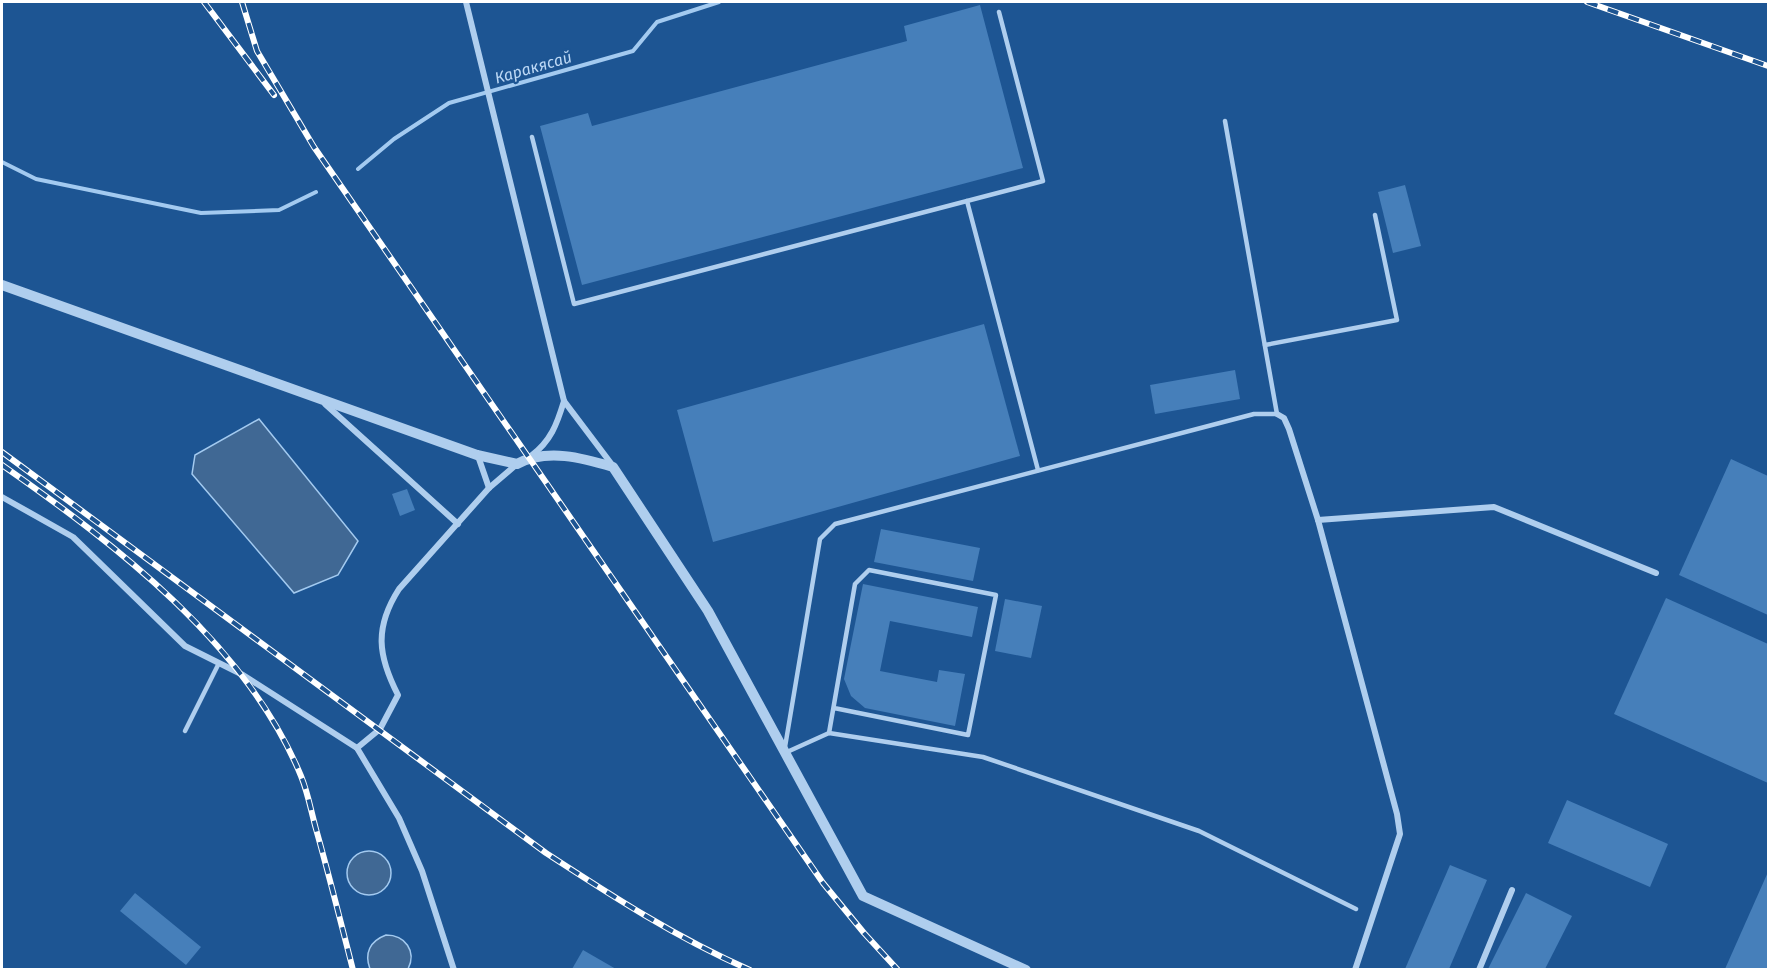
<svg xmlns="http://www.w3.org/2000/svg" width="1770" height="971" viewBox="0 0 1770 971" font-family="'Fira Sans',sans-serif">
<rect width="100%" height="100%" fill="#1d5593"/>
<g fill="#406894" stroke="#a3caf0" stroke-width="1.5">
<path d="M259,419L358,541L338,575L294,593L192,474L195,455Z"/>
<circle cx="369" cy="873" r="22"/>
<path d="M386,935C405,935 417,951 408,969H370C364,953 370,941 386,935Z"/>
</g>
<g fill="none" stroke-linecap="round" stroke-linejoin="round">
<g stroke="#a3caf0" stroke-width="4">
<path d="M2,162L36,179L201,213L279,210L316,192"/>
<path d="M358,169L394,139L449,103L633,51L657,22L719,2"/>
</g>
</g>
<g fill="#467fba">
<path d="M980,5L1023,168L582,285L540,126L588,113L592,126L907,41L904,26Z"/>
<path d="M1405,185L1421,246L1393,253L1378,192Z"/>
<path d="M984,324L1020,456L713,542L677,410Z"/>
<path d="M1235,370L1240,399L1155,414L1150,385Z"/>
<path d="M1731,459L1768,476V615L1679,575Z"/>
<path d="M407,489L415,510L400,516L392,494Z"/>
<path d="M881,529L980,548L973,581L874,562Z"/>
<path d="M863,584L978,607L972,637L890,621L880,671L937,682L939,670L965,674L955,726L865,708L851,696L844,679Z"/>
<path d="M1666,598L1768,644V783L1614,714Z"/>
<path d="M1005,599L1042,606L1031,658L995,651Z"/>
<path d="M1567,800L1668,844L1650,887L1548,843Z"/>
<path d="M1450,865L1487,880L1449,969H1405Z"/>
<path d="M1768,872V969H1725Z"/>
<path d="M135,893L201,947L186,965L120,911Z"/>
<path d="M1526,893L1572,916L1545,969H1488Z"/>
<path d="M583,950L616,969H572Z"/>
</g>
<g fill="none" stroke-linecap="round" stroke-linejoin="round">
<g stroke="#afceee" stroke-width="4.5">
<path d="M532,137L574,304L1043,181L999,12"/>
<path d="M967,201L1038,470"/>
<path d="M1265,345L1397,320L1375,215"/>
<path d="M185,731L219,663"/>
<path d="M829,733L855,584L869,570L996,595L968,735L834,708"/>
<path d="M785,747L820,539L835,524L1254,414H1277L1225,121"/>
<path d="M787,752L829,733L983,757L1199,831L1356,909"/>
</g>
<g stroke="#afceee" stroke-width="6">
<path d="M466,2L564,401L613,466"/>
<path d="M325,404L458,524"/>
<path d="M1277,414L1284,418L1289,429L1318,520L1397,814L1400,834L1355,970"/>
<path d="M478,456L489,488"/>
<path d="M531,456C551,441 557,424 564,401"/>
<path d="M2,497L73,537L185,646L243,675L357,748L399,818L422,871L454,970"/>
<path d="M1318,520L1494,507L1656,573"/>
<path d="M357,748L380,729L398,695C378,656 374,628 399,589L489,488L517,464"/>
<path d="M1479,970L1512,890"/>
</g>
<path stroke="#afceee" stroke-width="10" d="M2,285L477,455L517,464C547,448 583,458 613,467L708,611L863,896L1026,970"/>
<defs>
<g id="rail">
<path d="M204,2L274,95"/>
<path d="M242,2L257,51L314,147L823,883L864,933L898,970"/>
<path d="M1587,2L1768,66"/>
<path d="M2,452L546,853C612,896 677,938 750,970"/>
<path d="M2,465C115,544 247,644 301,776C308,793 311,811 316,829C329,875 341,923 353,970"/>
</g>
</defs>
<use href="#rail" stroke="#fff" stroke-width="6"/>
<use href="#rail" stroke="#1d5593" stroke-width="4" stroke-dasharray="11" stroke-linecap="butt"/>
</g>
<g text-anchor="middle" stroke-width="4.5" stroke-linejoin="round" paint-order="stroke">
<g font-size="16" font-style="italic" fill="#bcd8f5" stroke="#1d5593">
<text transform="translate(533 67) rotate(-16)" y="6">Каракясай</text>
</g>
</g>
<rect width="1770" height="971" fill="none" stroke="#ffffff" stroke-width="6"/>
</svg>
